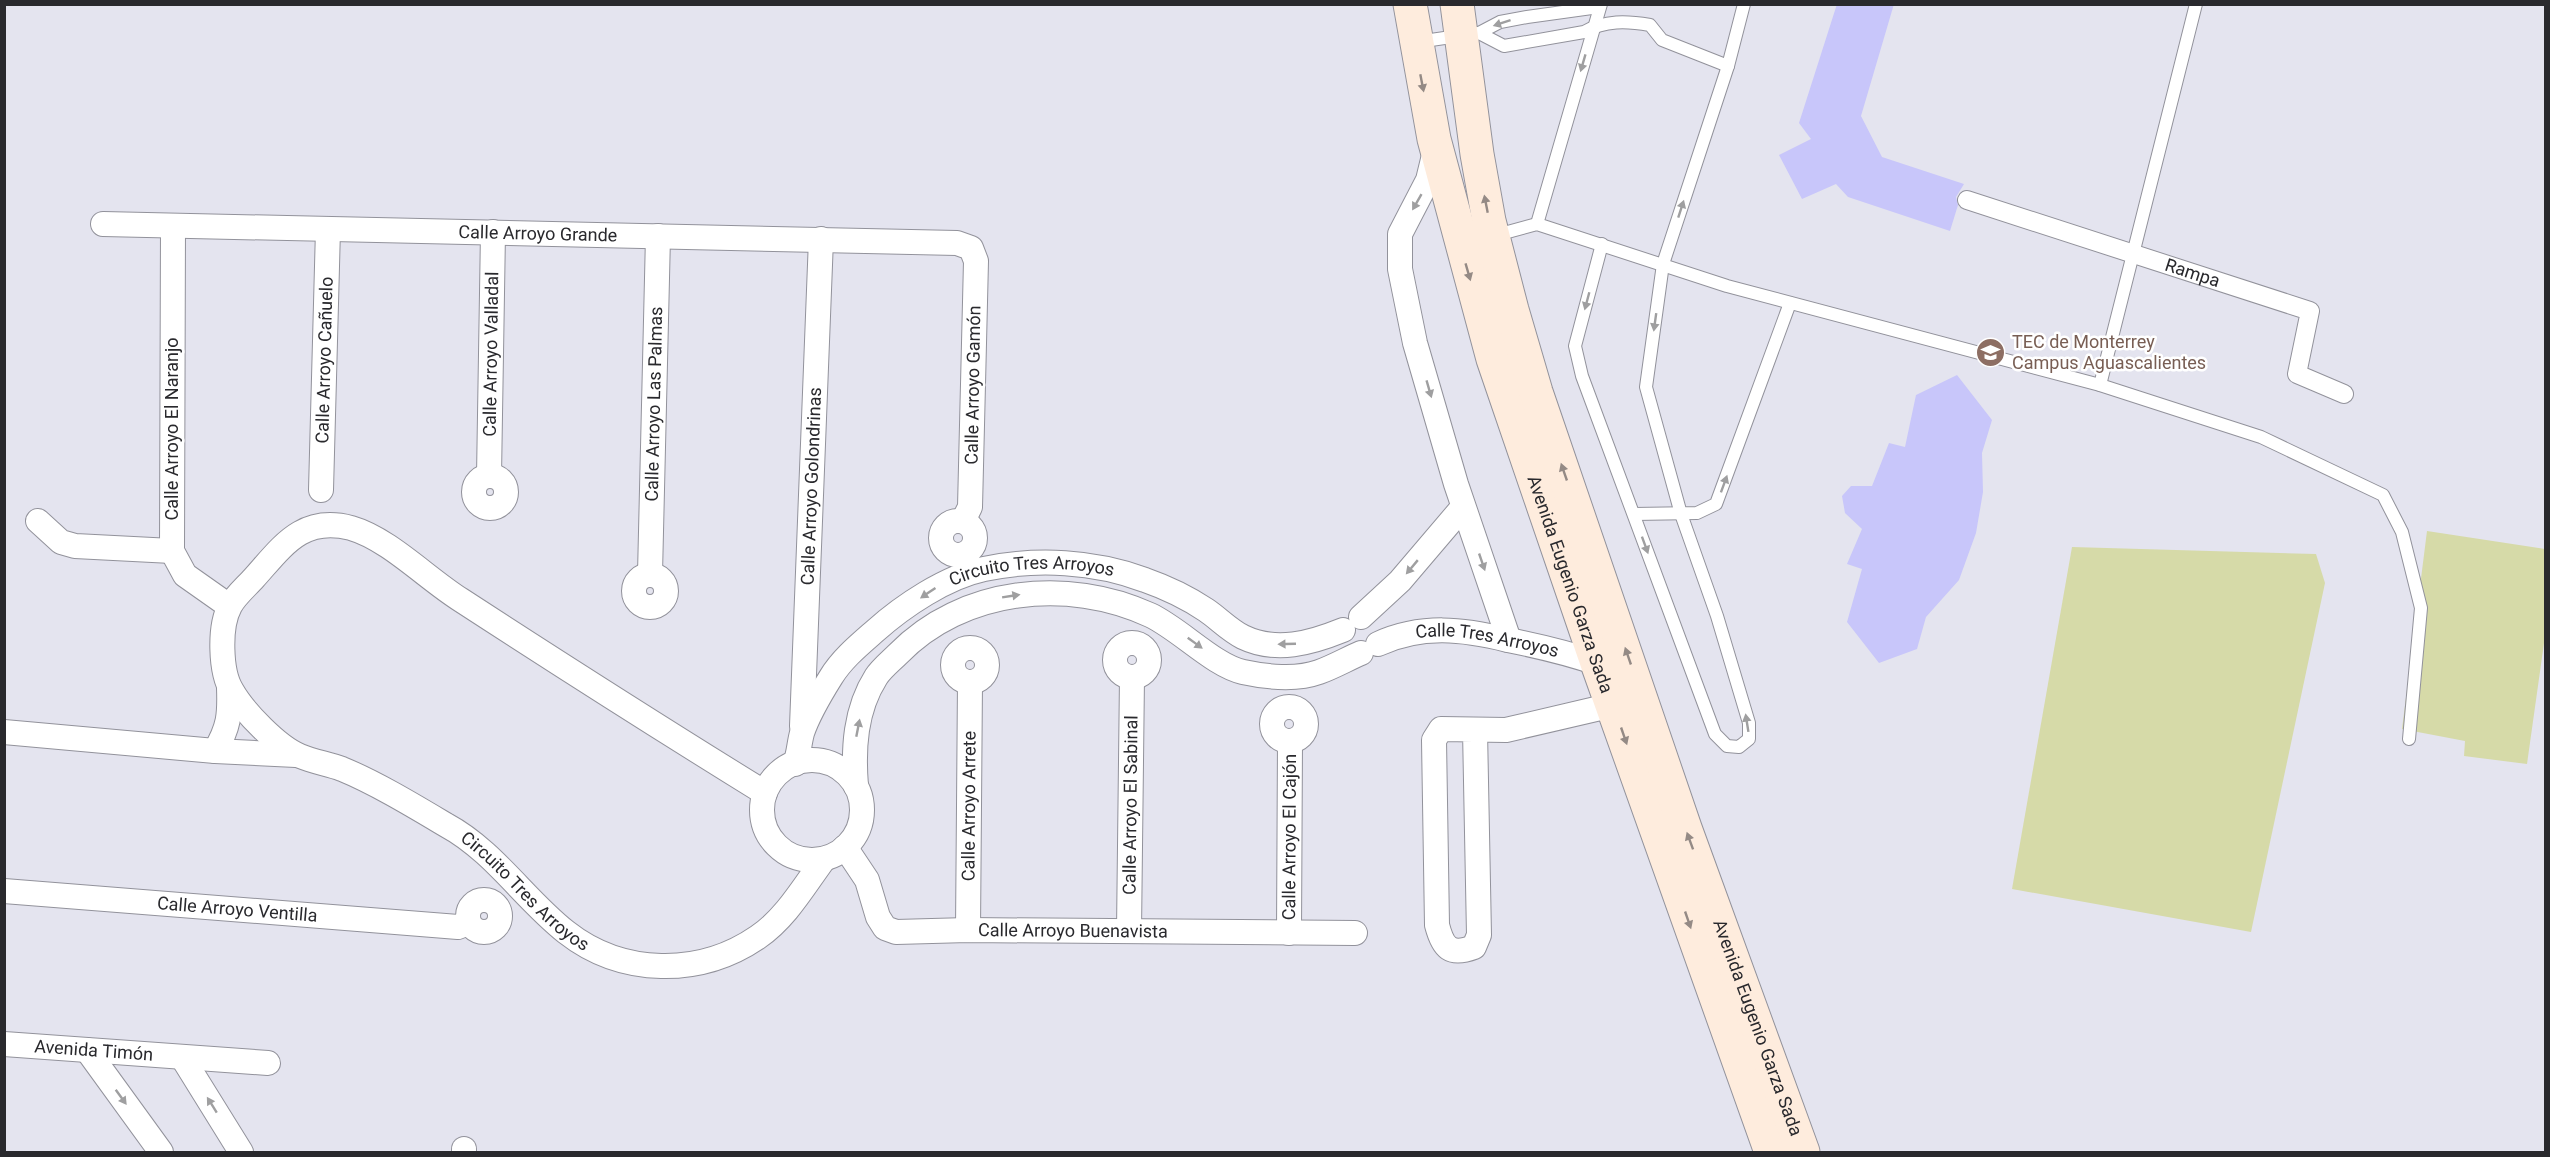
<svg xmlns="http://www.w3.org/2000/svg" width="2550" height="1157" viewBox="0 0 2550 1157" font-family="Roboto,sans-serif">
<rect width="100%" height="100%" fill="#e4e4ef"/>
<g fill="#d6daa8">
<path d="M2427,531L2545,549V636L2527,764L2464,756L2465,741L2402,729Z"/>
<path d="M2072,547L2316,554L2325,583L2251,932L2012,889Z"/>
</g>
<g fill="#c8c6fa">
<path d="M1837,4H1894L1861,116L1882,157L1964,184L1956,197L1958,205L1950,231L1848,197L1836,184L1802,199L1779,155L1811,139L1799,123Z"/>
<path d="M1957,375L1992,420L1982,453L1983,492L1976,533L1959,580L1926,617L1917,649L1879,663L1847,622L1862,569L1847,564L1862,529L1845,513L1842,496L1851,486H1872L1889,443L1905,447L1916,395Z"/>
</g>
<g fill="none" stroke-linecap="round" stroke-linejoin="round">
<defs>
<g id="service">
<path d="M1479,33L1504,46L1584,32C1605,20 1627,21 1650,25L1662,40L1728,66"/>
<path d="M1417,42L1479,33L1500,22L1527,17L1599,7"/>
<path d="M1537,224L1601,4"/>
<path d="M1493,236L1537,224L1727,286L2100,385L2261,437L2383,495L2402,532L2421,608L2409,739"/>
<path d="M1602,244L1575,346L1582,376L1715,734L1727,746L1739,747L1749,739V723L1717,616L1681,514L1646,387L1663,264L1728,66L1744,4"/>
<path d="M2100,385L2196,4"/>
<path d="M1634,514L1697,513L1716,504L1790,303"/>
</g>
<g id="pedestrian">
<path id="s1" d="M1967,200L2310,311L2297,374L2344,394"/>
</g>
<g id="minor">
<path d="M1436,147L1428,180L1400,234V269L1415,343L1456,484L1509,640"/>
<path id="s2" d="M103,224L957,243L971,248L976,261L970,507L963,521"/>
<path d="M173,226L172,551L185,575L229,606"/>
<circle cx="490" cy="492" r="16"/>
<path id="s3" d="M489,476L493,232"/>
<path id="s4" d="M321,490L328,229"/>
<path d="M38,521L61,542L75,546L172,551"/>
<circle cx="958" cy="538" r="17"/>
<path id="s5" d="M650,574L658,236"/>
<circle cx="650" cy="591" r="16"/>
<path d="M1361,617L1400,581L1463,507"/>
<circle cx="1132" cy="660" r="17"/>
<path id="s6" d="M1378,644C1422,624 1463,629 1508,640C1538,646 1568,653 1597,663"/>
<circle cx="970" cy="665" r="17"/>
<circle cx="1289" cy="724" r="17"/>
<path id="s7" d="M802,726L821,239"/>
<path d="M1475,730L1479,935L1474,947C1450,956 1443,948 1437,925L1434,740L1441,729L1506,730L1613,705"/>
<path d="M4,732L215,751L296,755"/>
<path d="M215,751C229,727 230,715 229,688"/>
<circle cx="812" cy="810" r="50"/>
<path id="s8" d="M795,764C799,754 799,744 802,733C808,715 821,693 831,677C842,659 859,645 875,631C903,606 946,577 984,569C1036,558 1095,561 1145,580C1165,587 1188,598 1206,610C1218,618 1229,630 1243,637C1276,653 1311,643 1343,630"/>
<path d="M856,786C853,749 855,710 876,677C881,669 891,661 898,654C962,588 1068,577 1150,615C1180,629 1213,665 1243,672C1266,677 1297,680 1319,672C1333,667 1347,659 1361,653"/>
<path id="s9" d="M765,793C663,730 561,665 461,600C426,578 389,539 351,528C302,515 282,547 254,578C247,586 235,596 230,606C219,626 220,672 232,691C244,712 278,747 300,756C314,762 329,764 342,769C376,783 414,806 446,825C494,851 524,899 566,932C622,976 700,977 758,937C786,918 804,886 824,859"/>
<path id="s10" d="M845,847L867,880L878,917L885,928L896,932L968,930L1355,933"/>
<path id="s11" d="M4,891L458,927L468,923"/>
<circle cx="484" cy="916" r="16"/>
<path id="s12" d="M968,930L970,682"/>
<path id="s13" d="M1129,931L1132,677"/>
<path id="s14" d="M1289,933L1290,741"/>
<path id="s15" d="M4,1044L268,1063"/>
<path d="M87,1050L161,1152"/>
<path d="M182,1057L241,1152"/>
<path d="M464,1152V1149"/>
</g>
<g id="secondary">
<path id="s16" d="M1410,4L1434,139L1493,359L1597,663L1771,1152"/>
<path id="s17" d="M1457,4L1477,154L1489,221L1512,310L1536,392L1685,828L1803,1152"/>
</g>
</defs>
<use href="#service" stroke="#92929b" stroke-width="14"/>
<use href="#pedestrian" stroke="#92929b" stroke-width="20"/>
<use href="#minor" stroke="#92929b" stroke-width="26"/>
<use href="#secondary" stroke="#92929b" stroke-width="35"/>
<use href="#service" stroke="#fff" stroke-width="12"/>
<use href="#pedestrian" stroke="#fff" stroke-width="18"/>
<use href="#minor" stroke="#fff" stroke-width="24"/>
<use href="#secondary" stroke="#feecdd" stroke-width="33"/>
</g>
<defs><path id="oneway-solid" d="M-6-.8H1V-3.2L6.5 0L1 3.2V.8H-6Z" transform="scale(1.5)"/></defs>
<g fill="#9f9fa0">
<use href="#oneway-solid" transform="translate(1502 23) rotate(162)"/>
<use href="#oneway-solid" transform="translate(1583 63) rotate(106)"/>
<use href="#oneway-solid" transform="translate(1417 202) rotate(120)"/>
<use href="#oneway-solid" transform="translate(1681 209) rotate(-72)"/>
<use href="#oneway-solid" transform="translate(1587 301) rotate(105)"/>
<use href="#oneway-solid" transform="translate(1655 322) rotate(98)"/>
<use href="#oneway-solid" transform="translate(1429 389) rotate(74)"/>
<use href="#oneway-solid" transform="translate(1724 484) rotate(-70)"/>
<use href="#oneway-solid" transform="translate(1645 545) rotate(70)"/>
<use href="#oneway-solid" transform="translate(1482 562) rotate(71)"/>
<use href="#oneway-solid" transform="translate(1412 567) rotate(130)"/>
<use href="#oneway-solid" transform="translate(928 593) rotate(146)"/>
<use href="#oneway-solid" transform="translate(1011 596) rotate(-9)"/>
<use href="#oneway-solid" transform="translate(1195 643) rotate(36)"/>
<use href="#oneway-solid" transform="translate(1287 644) rotate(178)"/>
<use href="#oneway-solid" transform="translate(1747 723) rotate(-99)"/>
<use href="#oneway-solid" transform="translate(858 728) rotate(-79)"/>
<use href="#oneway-solid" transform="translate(121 1097) rotate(54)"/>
<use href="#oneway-solid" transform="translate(212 1105) rotate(-122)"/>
</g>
<g fill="#948a85">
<use href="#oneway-solid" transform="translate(1422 83) rotate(79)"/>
<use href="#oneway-solid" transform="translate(1486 204) rotate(-101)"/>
<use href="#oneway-solid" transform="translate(1468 272) rotate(74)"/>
<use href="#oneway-solid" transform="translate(1564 472) rotate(-109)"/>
<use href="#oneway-solid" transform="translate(1628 656) rotate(-109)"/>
<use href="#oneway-solid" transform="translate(1624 736) rotate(71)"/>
<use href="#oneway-solid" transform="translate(1690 841) rotate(-110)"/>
<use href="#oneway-solid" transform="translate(1688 920) rotate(71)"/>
</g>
<defs>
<symbol id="university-disc" viewBox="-11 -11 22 22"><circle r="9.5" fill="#8d6e63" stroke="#fff"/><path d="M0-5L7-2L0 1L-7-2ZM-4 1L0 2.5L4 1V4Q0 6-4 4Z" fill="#fff"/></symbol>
</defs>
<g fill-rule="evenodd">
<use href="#university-disc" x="1974" y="336" width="33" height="33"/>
</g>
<g text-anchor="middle" stroke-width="5" stroke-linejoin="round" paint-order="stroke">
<g font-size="18" fill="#29292d" stroke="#fff">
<text dy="6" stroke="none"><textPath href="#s2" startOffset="435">Calle Arroyo Grande</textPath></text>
<text dy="6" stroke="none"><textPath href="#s1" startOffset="237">Rampa</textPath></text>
<text dy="6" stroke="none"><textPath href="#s3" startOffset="122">Calle Arroyo Valladal</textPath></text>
<text dy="6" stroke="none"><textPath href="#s4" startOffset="130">Calle Arroyo Cañuelo</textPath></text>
<text transform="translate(973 385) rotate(-89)" y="6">Calle Arroyo Gamón</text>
<text dy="6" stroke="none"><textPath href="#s5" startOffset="170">Calle Arroyo Las Palmas</textPath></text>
<text transform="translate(172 429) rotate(-90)" y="6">Calle Arroyo El Naranjo</text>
<text dy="6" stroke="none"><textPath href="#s7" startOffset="240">Calle Arroyo Golondrinas</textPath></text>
<text dy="6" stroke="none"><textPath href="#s8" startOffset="333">Circuito Tres Arroyos</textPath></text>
<text dy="6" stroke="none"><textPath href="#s16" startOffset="603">Avenida Eugenio Garza Sada</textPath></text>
<text dy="6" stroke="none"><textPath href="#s6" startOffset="112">Calle Tres Arroyos</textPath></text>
<text dy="6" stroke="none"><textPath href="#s13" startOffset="126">Calle Arroyo El Sabinal</textPath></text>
<text dy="6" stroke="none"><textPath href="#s12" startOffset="124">Calle Arroyo Arrete</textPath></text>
<text dy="6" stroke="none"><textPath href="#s14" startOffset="96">Calle Arroyo El Cajón</textPath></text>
<text dy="6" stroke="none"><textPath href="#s9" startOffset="1095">Circuito Tres Arroyos</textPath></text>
<text dy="6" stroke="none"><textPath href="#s11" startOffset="234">Calle Arroyo Ventilla</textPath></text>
<text dy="6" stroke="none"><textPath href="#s10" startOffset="280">Calle Arroyo Buenavista</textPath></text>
<text dy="6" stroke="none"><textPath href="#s17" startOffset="1070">Avenida Eugenio Garza Sada</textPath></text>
<text dy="6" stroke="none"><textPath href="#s15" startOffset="90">Avenida Timón</textPath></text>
</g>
<g font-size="18" fill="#785e54" stroke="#fff" text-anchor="start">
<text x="2012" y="348">TEC de Monterrey<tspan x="2012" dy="21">Campus Aguascalientes</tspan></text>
</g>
</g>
<rect width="2550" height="1157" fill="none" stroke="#29292d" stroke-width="12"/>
</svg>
